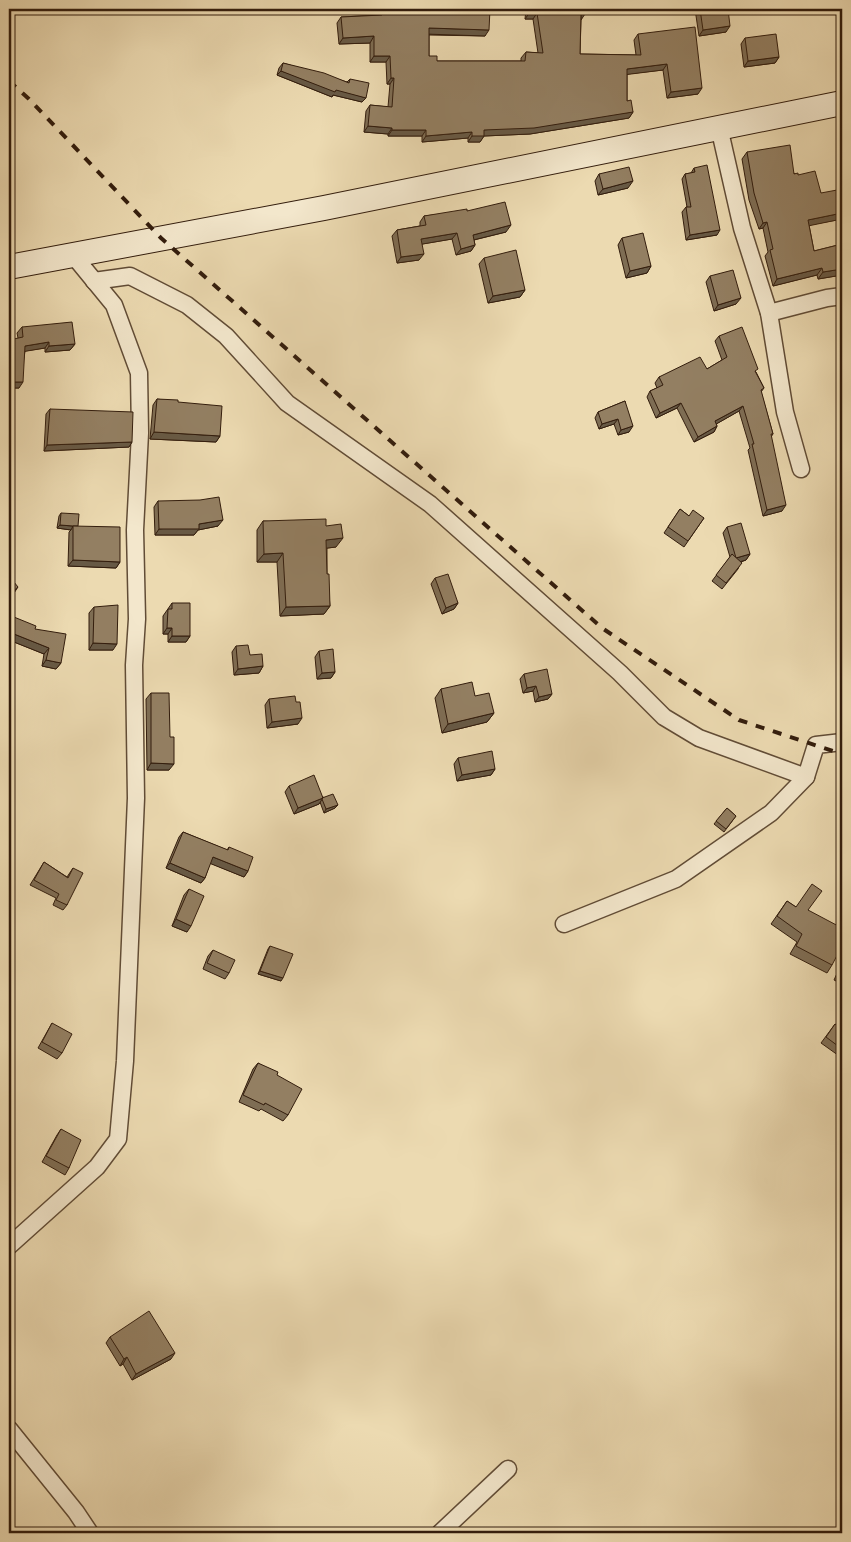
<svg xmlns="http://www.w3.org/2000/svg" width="851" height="1542" viewBox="0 0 851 1542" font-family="'IM FELL DW Pica',serif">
<rect width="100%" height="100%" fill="#ecdab1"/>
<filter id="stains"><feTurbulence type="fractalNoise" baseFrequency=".004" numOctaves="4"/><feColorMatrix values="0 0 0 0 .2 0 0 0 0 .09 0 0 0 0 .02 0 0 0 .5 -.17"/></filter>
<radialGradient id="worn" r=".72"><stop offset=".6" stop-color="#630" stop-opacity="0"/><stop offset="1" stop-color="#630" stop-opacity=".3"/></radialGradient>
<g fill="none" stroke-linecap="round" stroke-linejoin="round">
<defs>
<g id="street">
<path d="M719,127L742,228L769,313L785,412L801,469"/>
<path d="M94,281L130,276L187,305L226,336L287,403L430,504L620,673L664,717L699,738L806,777"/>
<path d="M769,313L827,298L842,296"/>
<path d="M564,924L676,879L771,813L806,777L816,745L842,742"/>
<path d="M9,1246L97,1167L118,1139L125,1061L136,798L134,665L137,619L135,530L140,433L139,373L114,305L73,255"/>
<path d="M9,1429L76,1512L90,1533"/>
<path d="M440,1533L508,1469"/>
</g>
<path id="secondary" d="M9,267L324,208L842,103"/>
</defs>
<use href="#street" stroke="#614c36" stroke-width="19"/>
<use href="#secondary" stroke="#331d0d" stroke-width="26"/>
<use href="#street" stroke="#f3e7cc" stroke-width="16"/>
<use href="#secondary" stroke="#f3e7cc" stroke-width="24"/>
<path stroke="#331d0d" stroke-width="4" stroke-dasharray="9 9" stroke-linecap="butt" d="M9,81L29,99L161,238L602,628L739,720L842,754"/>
</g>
<g fill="#7e6d54" stroke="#331d0d">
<path d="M379,9H490L485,36L429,35V56L437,61H521V58L526,52L538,53L533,19H525L526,9H585L581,20L580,54L636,55L634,40L638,34L698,94L667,98L663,70L627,74V101L633,112L629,118L530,134L484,136L480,142H468V138L422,142V136H388V134L364,132L366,111L370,105L388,107L390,84H387L386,62H370V43L339,44L337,23L341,17L378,15Z"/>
<path d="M695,9H728L726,32L699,36Z"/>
<path d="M745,38L779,57L775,63L744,67L741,44Z"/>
<path d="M283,63L347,82L350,79L366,98L362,102L333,95L332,97L277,75L279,68Z"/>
<path d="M747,152L798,175L821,193L841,210L842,209V221L841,215L837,220L809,225L814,251L842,244V275L818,279L817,275L773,286L765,256L768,252L763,228L759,229L749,200L742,159Z"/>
<path d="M694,168L717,235L686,240L682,212L686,207H687L682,179L685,174L691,173Z"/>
<path d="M599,174L628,188L598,195L595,181Z"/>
<path d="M467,211L506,232L474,240L475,245L471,251L456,255L452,239L422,244L419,260L397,263L392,236L397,230L420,226V222L424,216Z"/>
<path d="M622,238L651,266L647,273L626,278L618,245Z"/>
<path d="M484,258L525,290L520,297L488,303L479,264Z"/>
<path d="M710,276L736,304L714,311L706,282Z"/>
<path d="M22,327L75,344L70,350L45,352V348L25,351L19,388H14V407L9,413L18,338L17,333Z"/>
<path d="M719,336L756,372L764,388L761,392L773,434L771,437L782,511L763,516L748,450L750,448L739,411L716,424L717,426L714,432L694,442L677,408L656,418L647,397L650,391L657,388L655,383L659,377L707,369L722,360L715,341Z"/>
<path d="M157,399L178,402L220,436L216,442L150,439L153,405Z"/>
<path d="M625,401L629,432L618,435L614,424L599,429L595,418L598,412Z"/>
<path d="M50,409L132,442L129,447L44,451L46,414Z"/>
<path d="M158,501L218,526L198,530L194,535H155L154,507Z"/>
<path d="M680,509L689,516L704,518L684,547L664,533Z"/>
<path d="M61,513L120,562L116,568L68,566L69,532L71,530L57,528L59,516Z"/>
<path d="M263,521L326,526L336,547L327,548V574L330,606L324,614L280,616L277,562H257V530Z"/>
<path d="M727,527L750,554L746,560L741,562L738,569L722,589L712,581L730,557L723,533Z"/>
<path d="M435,578L458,603L454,609L442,614L431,584Z"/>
<path d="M172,603L190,636L186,642H168V634H163V616Z"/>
<path d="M94,607L113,650H89V613Z"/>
<path d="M9,615L35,629L61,663L56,669L42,666L44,654L9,640Z"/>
<path d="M236,646L250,655L263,666L259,673L234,675L232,652Z"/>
<path d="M842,648V661L837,658Z"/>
<path d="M319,651L335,672L331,678L317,679L315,657Z"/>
<path d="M524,674L552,694L548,699L535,702L533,691L523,693L520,679Z"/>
<path d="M441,689L475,696L494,713L487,722L442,733L435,698Z"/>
<path d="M151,693L169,770H147L146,699Z"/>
<path d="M269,699L298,724L267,728L265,705Z"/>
<path d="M458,758L495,769L491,775L457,781L454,764Z"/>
<path d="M289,786L323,797L338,805L335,808L324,813L320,802L319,804L294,814L285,792Z"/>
<path d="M727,808L736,816L724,832L714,824Z"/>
<path d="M183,832L227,850L229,847L248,871L244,877L210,863L205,878L201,883L166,868L179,837Z"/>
<path d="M44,862L67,877L73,868L67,905L63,910L53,905L56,898L30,885Z"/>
<path d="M189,889L187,932L172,926L184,895Z"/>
<path d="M787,901L796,907L808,910L832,965L827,973L790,954L797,942L771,924Z"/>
<path d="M270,946L281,981L258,974L268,949Z"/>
<path d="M213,950L229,973L225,979L203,969L208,956Z"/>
<path d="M842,964V984L834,980L839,969Z"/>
<path d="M52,1023L62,1053L57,1059L38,1048Z"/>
<path d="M835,1024L842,1029V1058L821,1043Z"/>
<path d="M258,1063L277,1075L288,1115L283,1121L261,1109L259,1111L239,1102L253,1069Z"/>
<path d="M842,1104V1110L839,1108Z"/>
<path d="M61,1129L69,1168L65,1175L42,1162L57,1135Z"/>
<path d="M110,1337L171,1359L132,1380L123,1364L120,1366L106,1343Z"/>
</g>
<g fill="#675945" stroke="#331d0d">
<path d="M801,9H839L799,11Z"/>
<path d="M530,12L537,13L533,19H525Z"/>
<path d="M581,14H585L581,20Z"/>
<path d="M730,26L726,32L699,36L703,30Z"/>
<path d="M429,28L489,30L485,36L424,34Z"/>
<path d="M374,36L370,43L339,44L343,38Z"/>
<path d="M374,56H390L386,62H370Z"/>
<path d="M779,57L775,63L744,67L748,61Z"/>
<path d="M667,64L663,70L623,75L627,69Z"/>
<path d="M281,71L366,98L362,102L333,95L332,97L277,75Z"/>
<path d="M391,78H394L390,84H387Z"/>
<path d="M702,88L698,94L667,98L671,92Z"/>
<path d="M633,112L629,118L530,134L484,136L480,142H468L472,136L484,130Z"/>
<path d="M368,126L392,128L388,134L364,132Z"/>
<path d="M392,130H426L422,136H388Z"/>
<path d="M472,132L468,138L422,142L426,136Z"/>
<path d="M633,181L628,188L598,195L603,189Z"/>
<path d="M842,213L837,220L803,227L808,220Z"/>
<path d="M767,222L763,228L759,229L763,223Z"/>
<path d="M511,225L506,232L469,241L473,235Z"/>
<path d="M720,230L717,235L686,240L690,235Z"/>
<path d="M457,233L452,239L417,245L421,239Z"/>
<path d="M475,245L471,251L456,255L461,249Z"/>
<path d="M424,254L419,260L397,263L401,257Z"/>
<path d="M651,266L647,273L626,278L630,271Z"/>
<path d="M822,268L817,275L773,286L777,279Z"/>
<path d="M842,269V275L818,279L823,272Z"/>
<path d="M525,290L520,297L488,303L493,296Z"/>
<path d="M741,298L736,304L714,311L718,305Z"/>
<path d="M49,342L45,348L21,352L25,346Z"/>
<path d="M75,344L70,350L45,352L49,346Z"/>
<path d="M14,382H23L19,388H10Z"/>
<path d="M681,403L677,408L656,418L660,413Z"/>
<path d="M743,406L739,411L711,427L715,421Z"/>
<path d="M9,407H14L9,413Z"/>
<path d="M618,419L614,424L599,429L602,424Z"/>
<path d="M633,426L629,432L618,435L621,430Z"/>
<path d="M717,426L714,432L694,442L698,437Z"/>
<path d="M154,432L220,436L216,442L150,439Z"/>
<path d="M132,442L129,447L44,451L47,445Z"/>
<path d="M786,505L782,511L763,516L767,510Z"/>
<path d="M223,520L218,526L198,530L194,535H155L159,529L199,524Z"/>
<path d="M60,525L73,526L71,530L57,528Z"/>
<path d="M343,538L336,547L320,549L326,540Z"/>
<path d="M283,553L277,562H257L264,554Z"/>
<path d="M750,554L746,560L732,564L736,558Z"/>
<path d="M73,560L120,562L116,568L68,566Z"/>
<path d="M18,587L14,593L9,597V595Z"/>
<path d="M458,603L454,609L442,614L446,608Z"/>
<path d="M330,606L324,614L280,616L286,607Z"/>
<path d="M167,628H172L168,634H163Z"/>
<path d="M9,632L49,648L44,654L9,640Z"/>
<path d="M172,636H190L186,642H168Z"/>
<path d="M93,643L117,644L113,650H89Z"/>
<path d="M46,660L61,663L56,669L42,666Z"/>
<path d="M263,666L259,673L234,675L238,669Z"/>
<path d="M335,672L331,678L317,679L322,673Z"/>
<path d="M536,686L533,691L523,693L527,688Z"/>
<path d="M552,694L548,699L535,702L539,697Z"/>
<path d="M494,713L487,722L442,733L448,724Z"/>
<path d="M302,718L298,724L267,728L272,722Z"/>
<path d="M151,763L174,764L169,770H147Z"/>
<path d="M495,769L491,775L457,781L462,775Z"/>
<path d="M323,798L319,804L294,814L298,808Z"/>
<path d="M338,805L335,808L324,813L326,809Z"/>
<path d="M213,857L248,871L244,877L209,863Z"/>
<path d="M170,863L205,878L201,883L166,868Z"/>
<path d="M176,919L191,926L187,932L172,926Z"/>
<path d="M260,971L283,978L281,981L258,974Z"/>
<path d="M175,1353L171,1359L132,1380L136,1374Z"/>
<path d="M127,1357L123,1364L120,1366L124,1359Z"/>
</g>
<g fill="#937f62" stroke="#331d0d">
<path d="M382,9H490L489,30L429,28V56H437V61H525L526,52L543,53L537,13L530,12V9H585V14H581L580,54L641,55L638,34L695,27L702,88L671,92L667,64L627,69V101L631,100L633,112L534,128L484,130V136H472V132L426,136V130H392V128L368,126L370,105L392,107L394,78H391L390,56H374V36L343,38L341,17L382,15Z"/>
<path d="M700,9H728L730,26L703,30Z"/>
<path d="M776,34L779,57L748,61L745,38Z"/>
<path d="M283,63L324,73L349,83L350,79L369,83L366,98L336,90L335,92L281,71Z"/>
<path d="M790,145L794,174L798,173V175L815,171L821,193L837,190L842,213L808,220L814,251L842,244V269L823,272L822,268L777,279L770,250L773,249L767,222L763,223L754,193L747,152Z"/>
<path d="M707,165L720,230L690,235L686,207H691L685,174L695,172L694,168Z"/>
<path d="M629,167L633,181L603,189L599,174Z"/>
<path d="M505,202L511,225L473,235L475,245L461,249L457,233L421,239L424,254L401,257L397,230L426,225L424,216L467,209V211Z"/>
<path d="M643,233L651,266L630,271L622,238Z"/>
<path d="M516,250L525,290L493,296L484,258Z"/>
<path d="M733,270L741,298L718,305L710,276Z"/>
<path d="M72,322L75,344L49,346V342L25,346L23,382H14V407H9V340L23,337L22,327Z"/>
<path d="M742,327L758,369L755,371L764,388L761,390L773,434H771L786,505L767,510L752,444H754L743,406L715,421L717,426L698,437L681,403L660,413L650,391L663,385L659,377L700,357L707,369L727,357L719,336Z"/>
<path d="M157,399L178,400V402L222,406L220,436L154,432Z"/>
<path d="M625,401L633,426L621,430L618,419L602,424L598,412Z"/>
<path d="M50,409L133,412L132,442L47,445Z"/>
<path d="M219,497L223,520L199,524V529H159L158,501L200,500Z"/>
<path d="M680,509L689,516L693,510L704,518L688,541L668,527Z"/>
<path d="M61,513L79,514L78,526H73L60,525Z"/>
<path d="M326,519V526L341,524L343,538L326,540L327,574H329L330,606L286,607L283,553L264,554L263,521Z"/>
<path d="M741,523L750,554L736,558L727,527Z"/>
<path d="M73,526L120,527V562L73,560Z"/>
<path d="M732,554L742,563L726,583L716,575Z"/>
<path d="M448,574L458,603L446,608L435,578Z"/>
<path d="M9,576L18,587L9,595Z"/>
<path d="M172,603H190V636H172V628H167L168,609H172Z"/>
<path d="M118,605L117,644L93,643L94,607Z"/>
<path d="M9,615L36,626L35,629L66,634L61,663L46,660L49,648L9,632Z"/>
<path d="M248,645L250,655L262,654L263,666L238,669L236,646Z"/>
<path d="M333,649L335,672L322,673L319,651Z"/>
<path d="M547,669L552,694L539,697L536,686L527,688L524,674Z"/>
<path d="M472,682L475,696L489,693L494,713L448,724L441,689Z"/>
<path d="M151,693H169L170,737H174V764L151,763Z"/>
<path d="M295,696L296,702H300L302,718L272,722L269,699Z"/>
<path d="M492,751L495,769L462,775L458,758Z"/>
<path d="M314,775L323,798L298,808L289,786Z"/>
<path d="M333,794L338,805L326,809L322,799L323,798H322Z"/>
<path d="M727,808L736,816L726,829L716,821Z"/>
<path d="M183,832L228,850L229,847L253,857L248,871L213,857L205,878L170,863Z"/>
<path d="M44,862L68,878L73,868L83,873L67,905L56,900L59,894L34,880Z"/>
<path d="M812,884L822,891L808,910L842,928V946L832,965L796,946L802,934L777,916L787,901L796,907Z"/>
<path d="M189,889L204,896L191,926L176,919Z"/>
<path d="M270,946L293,954L283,978L260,971Z"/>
<path d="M213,950L235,960L229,973L207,963Z"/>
<path d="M842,965V976L838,974Z"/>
<path d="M52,1023L72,1034L62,1053L42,1042Z"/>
<path d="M835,1024L842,1029V1049L826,1037Z"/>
<path d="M258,1063L278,1072L277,1075L302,1089L288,1115L265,1103L264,1105L243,1095Z"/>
<path d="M61,1129L81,1140L69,1168L46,1156Z"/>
<path d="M149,1311L175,1353L136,1374L127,1357L124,1359L110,1337Z"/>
</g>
<rect width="851" height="1542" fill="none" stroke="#ecdab1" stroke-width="30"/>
<rect x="10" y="10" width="831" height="1522" fill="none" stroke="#331d0d" stroke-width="2.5"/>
<rect x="15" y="15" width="821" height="1512" fill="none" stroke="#331d0d"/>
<rect width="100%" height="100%" filter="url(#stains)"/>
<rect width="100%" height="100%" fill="url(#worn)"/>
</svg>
